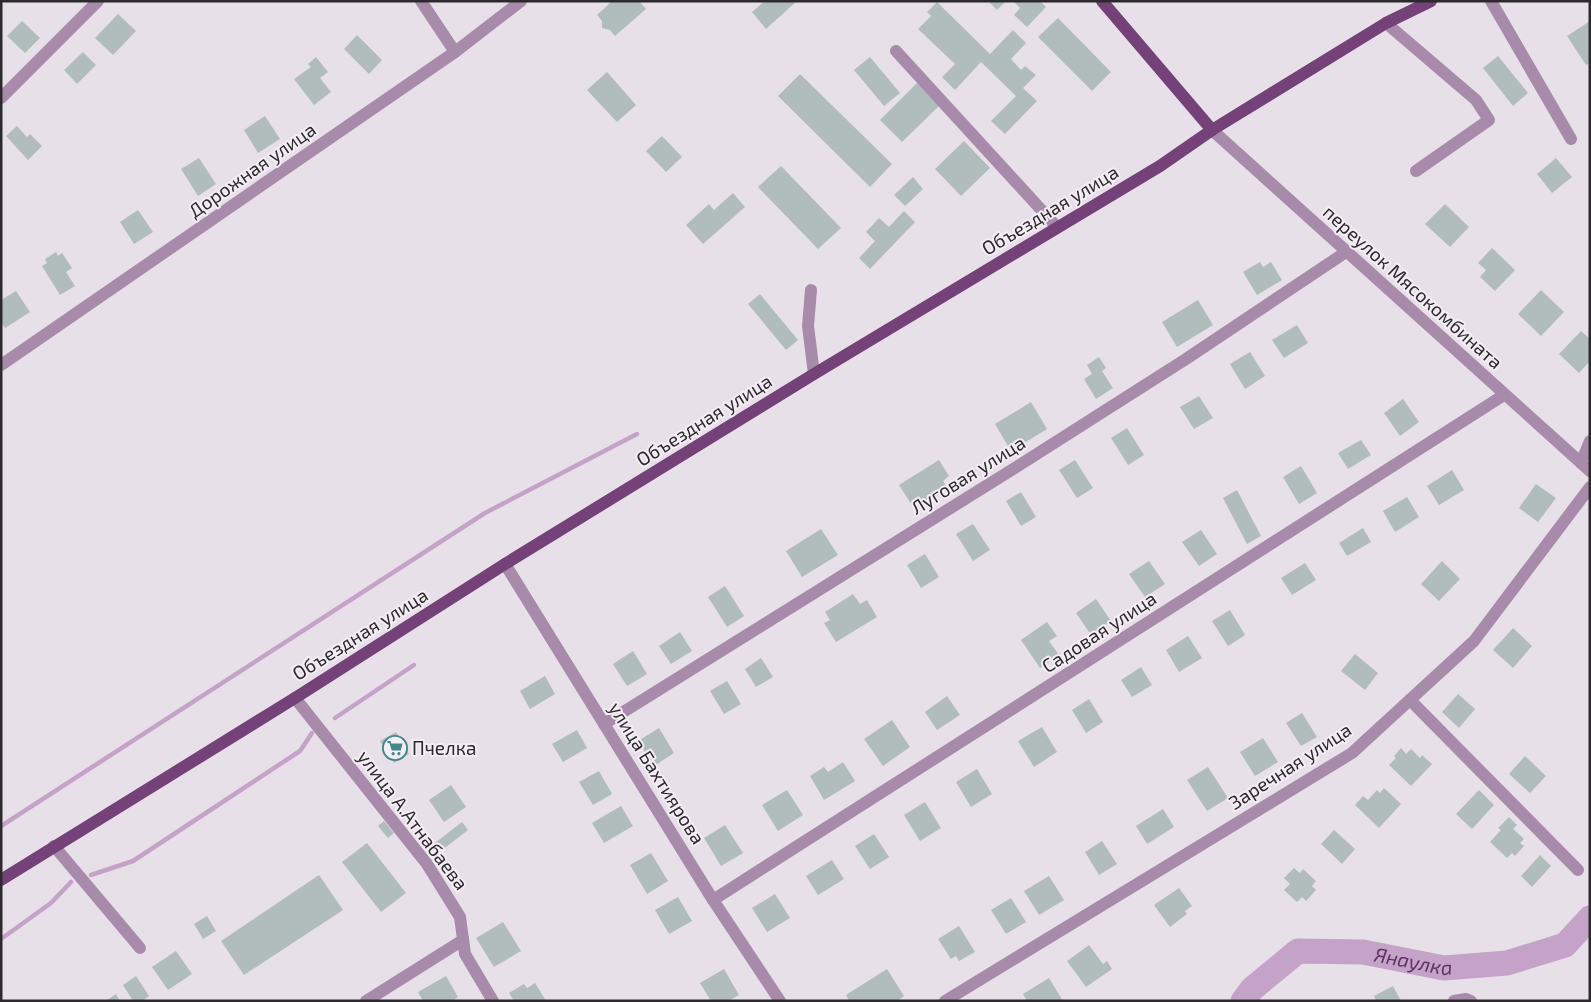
<svg xmlns="http://www.w3.org/2000/svg" width="1591" height="1002" viewBox="0 0 1591 1002" font-family="'Exo 2',sans-serif">
<rect width="100%" height="100%" fill="#e7e0e8"/>
<g fill="none" stroke-linecap="round" stroke-linejoin="round">
<g stroke="#c5a3c8" stroke-width="4.5">
<path d="M335,718L414,665"/>
<path d="M1,826L485,513L637,434"/>
<path d="M91,875L133,861L300,751L312,733"/>
<path d="M1,939L51,903L71,882"/>
</g>
<path stroke="#c5a3c8" stroke-width="25" id="s1" d="M1243,1001L1252,989L1298,951L1363,952L1444,968L1507,963L1565,945L1590,918"/>
</g>
<g fill="#b1bdbd">
<path d="M612,1H639L646,9L615,36L610,30L602,28V21L597,15Z"/>
<path d="M765,1H797L766,29L752,12Z"/>
<path d="M988,1H1006L997,10Z"/>
<path d="M1013,1H1040L1046,7L1027,27L1014,15L1020,8Z"/>
<path d="M937,2L990,54L1013,30L1026,43L1011,59L1021,70L1025,66L1036,75L1023,88L1037,101L1005,134L991,121L1016,96L981,62L955,90L942,77L955,64L918,29L931,16L927,12Z"/>
<path d="M118,14L136,31L113,55L95,38Z"/>
<path d="M1058,18L1111,72L1092,91L1038,37Z"/>
<path d="M22,21L40,38L25,53L7,36Z"/>
<path d="M1590,21V63L1586,65L1567,36Z"/>
<path d="M357,35L382,60L369,74L344,49Z"/>
<path d="M83,52L96,65L77,84L64,70Z"/>
<path d="M1498,56L1528,93L1513,106L1483,68Z"/>
<path d="M316,57L328,72L320,78L331,92L314,105L294,79L311,67L308,64Z"/>
<path d="M870,57L900,93L884,106L854,70Z"/>
<path d="M607,72L636,105L617,122L587,90Z"/>
<path d="M800,74L892,164L870,187L778,96Z"/>
<path d="M917,83L940,105L902,142L880,120Z"/>
<path d="M265,116L280,139L258,153L244,130Z"/>
<path d="M17,126L27,137L30,134L42,146L28,160L6,136Z"/>
<path d="M662,136L682,157L666,172L646,151Z"/>
<path d="M964,141L990,168L961,196L935,169Z"/>
<path d="M199,158L216,184L198,196L181,169Z"/>
<path d="M1556,158L1572,177L1552,193L1537,174Z"/>
<path d="M781,166L841,228L818,249L758,187Z"/>
<path d="M913,177L923,189L905,206L894,195Z"/>
<path d="M733,193L745,207L703,244L686,225L709,204L714,210Z"/>
<path d="M1445,204L1469,227L1450,247L1425,224Z"/>
<path d="M138,210L153,232L134,244L120,222Z"/>
<path d="M904,211L915,222L870,269L859,258L875,241L866,232L879,218L889,227Z"/>
<path d="M1492,248L1515,270L1495,291L1480,277L1486,270L1478,263Z"/>
<path d="M56,252L58,256L62,253L72,268L66,272L75,286L60,295L42,266L47,263L45,259Z"/>
<path d="M1260,262L1263,267L1271,262L1282,280L1257,295L1243,272Z"/>
<path d="M1541,290L1564,312L1541,336L1518,314Z"/>
<path d="M16,291L30,312L5,328L1,322V300Z"/>
<path d="M760,294L798,340L786,350L748,304Z"/>
<path d="M1198,300L1213,325L1177,347L1162,322Z"/>
<path d="M1297,325L1308,343L1284,358L1272,340Z"/>
<path d="M1581,331L1590,339V361L1579,373L1559,354Z"/>
<path d="M1250,352L1265,376L1245,389L1230,364Z"/>
<path d="M1099,357L1106,368L1102,371L1113,388L1096,399L1084,379L1092,374L1087,365Z"/>
<path d="M1199,396L1213,418L1194,429L1180,407Z"/>
<path d="M1403,399L1419,422L1400,436L1384,413Z"/>
<path d="M1031,402L1047,429L1011,451L995,424Z"/>
<path d="M1127,428L1144,455L1128,465L1111,438Z"/>
<path d="M1361,440L1371,455L1348,469L1338,453Z"/>
<path d="M939,460L949,476L943,481L948,489L915,510L899,485Z"/>
<path d="M1075,460L1093,488L1077,498L1059,470Z"/>
<path d="M1301,466L1317,493L1299,504L1283,477Z"/>
<path d="M1452,470L1464,490L1439,505L1427,486Z"/>
<path d="M1536,484L1556,498L1538,522L1519,508Z"/>
<path d="M1237,490L1261,536L1247,544L1223,498Z"/>
<path d="M1021,492L1036,517L1021,526L1006,501Z"/>
<path d="M1407,497L1419,517L1395,532L1383,511Z"/>
<path d="M973,524L990,550L973,561L956,534Z"/>
<path d="M1363,528L1371,542L1347,556L1339,543Z"/>
<path d="M821,529L838,555L802,577L786,551Z"/>
<path d="M1201,530L1217,554L1199,566L1182,542Z"/>
<path d="M925,554L939,577L921,588L907,565Z"/>
<path d="M1149,561L1165,584L1145,597L1129,574Z"/>
<path d="M1442,561L1460,579L1439,601L1421,584Z"/>
<path d="M1305,563L1316,580L1292,595L1281,578Z"/>
<path d="M725,586L744,616L727,627L708,597Z"/>
<path d="M853,594L860,604L867,600L877,617L836,642L824,623L830,620L825,612Z"/>
<path d="M1096,599L1111,621L1091,635L1076,613Z"/>
<path d="M1230,610L1245,635L1228,646L1212,621Z"/>
<path d="M1047,622L1057,636L1049,641L1059,655L1040,668L1021,640Z"/>
<path d="M1513,628L1532,646L1513,668L1493,650Z"/>
<path d="M680,632L692,651L671,664L659,646Z"/>
<path d="M1188,636L1202,658L1179,672L1166,650Z"/>
<path d="M633,651L647,674L627,686L613,664Z"/>
<path d="M1355,654L1378,673L1365,690L1341,671Z"/>
<path d="M761,658L773,677L756,687L745,669Z"/>
<path d="M1141,667L1152,685L1132,697L1121,680Z"/>
<path d="M545,676L555,694L530,709L520,691Z"/>
<path d="M727,681L741,704L724,714L710,691Z"/>
<path d="M1458,694L1475,709L1459,728L1442,712Z"/>
<path d="M947,696L960,715L937,730L925,712Z"/>
<path d="M1089,699L1103,722L1086,733L1072,710Z"/>
<path d="M1302,713L1317,737L1301,746L1286,723Z"/>
<path d="M892,720L910,747L883,766L864,739Z"/>
<path d="M1042,727L1057,752L1034,767L1018,741Z"/>
<path d="M659,728L674,753L654,766L638,741Z"/>
<path d="M577,730L587,748L563,762L552,744Z"/>
<path d="M396,732L409,754L394,763L380,741Z"/>
<path d="M1263,738L1278,762L1255,776L1240,752Z"/>
<path d="M1401,748L1406,754L1411,749L1420,758L1422,755L1432,764L1411,786L1389,765L1396,758L1394,756Z"/>
<path d="M1525,756L1546,776L1530,793L1509,774Z"/>
<path d="M843,762L855,781L824,800L810,776L824,767L828,772Z"/>
<path d="M1208,767L1228,798L1207,811L1187,780Z"/>
<path d="M977,769L992,794L971,807L956,782Z"/>
<path d="M599,771L612,794L593,805L579,782Z"/>
<path d="M451,785L466,807L444,822L429,800Z"/>
<path d="M1384,788L1401,804L1379,828L1355,805L1363,796L1368,800L1377,790L1380,793Z"/>
<path d="M787,790L803,815L778,831L762,805Z"/>
<path d="M1479,790L1494,805L1472,829L1456,814Z"/>
<path d="M925,802L941,828L920,841L904,815Z"/>
<path d="M621,806L633,826L604,843L592,823Z"/>
<path d="M1163,809L1174,827L1147,844L1136,826Z"/>
<path d="M1509,817L1517,825L1513,829L1524,839L1520,843L1524,846L1515,856L1512,853L1507,858L1490,842L1501,830L1498,828Z"/>
<path d="M384,821L394,833L388,838L378,826Z"/>
<path d="M462,822L468,830L437,854L431,846Z"/>
<path d="M725,825L743,853L721,866L704,838Z"/>
<path d="M1334,830L1355,849L1342,864L1321,844Z"/>
<path d="M874,834L889,857L870,869L855,846Z"/>
<path d="M1102,841L1117,864L1099,875L1085,852Z"/>
<path d="M367,843L406,893L381,912L342,862Z"/>
<path d="M651,853L668,881L647,894L630,865Z"/>
<path d="M1540,855L1551,866L1532,887L1521,876Z"/>
<path d="M832,860L844,879L818,895L806,876Z"/>
<path d="M1294,868L1300,873L1303,869L1316,881L1312,886L1316,890L1306,901L1302,897L1297,902L1284,890L1290,884L1284,878Z"/>
<path d="M319,875L343,910L244,975L221,941Z"/>
<path d="M1049,876L1064,900L1039,915L1024,891Z"/>
<path d="M1179,888L1192,906L1185,911L1187,914L1170,927L1154,905Z"/>
<path d="M775,894L790,918L767,932L752,908Z"/>
<path d="M678,897L692,921L669,934L655,910Z"/>
<path d="M1011,898L1026,922L1006,934L991,910Z"/>
<path d="M207,916L216,931L203,939L194,924Z"/>
<path d="M503,922L521,951L494,967L476,938Z"/>
<path d="M959,926L975,952L959,961L956,956L951,959L938,939Z"/>
<path d="M1089,945L1103,964L1107,961L1112,969L1086,987L1067,961Z"/>
<path d="M176,951L192,974L168,990L152,967Z"/>
<path d="M724,969L739,995L728,1001H711L700,983Z"/>
<path d="M887,969L904,996L897,1001H849L846,995Z"/>
<path d="M136,976L149,996L142,1001H133L123,985Z"/>
<path d="M446,976L458,997L452,1001H423L418,992Z"/>
<path d="M1049,978L1063,1001H1027L1023,994Z"/>
<path d="M535,983L546,1001H514L509,993L524,984L527,988Z"/>
<path d="M1393,986L1401,1001H1376L1374,996Z"/>
<path d="M116,994L120,1001H106Z"/>
</g>
<g fill="none" stroke-linecap="round" stroke-linejoin="round">
<g stroke="#a88baa" stroke-width="12">
<path d="M421,1L455,52"/>
<path d="M1491,1L1571,139"/>
<path d="M1386,23L1476,100L1489,120L1416,171"/>
<path d="M896,51L1057,227"/>
<path d="M1,98L98,1"/>
<path d="M1212,130L1590,471"/>
<path d="M811,290L808,326L814,374"/>
<path d="M1,365L455,52L521,1"/>
<path d="M1581,463L1590,441"/>
<path d="M505,564L713,900L780,1001"/>
<path d="M295,698L427,864L460,917L465,954L493,1001"/>
<path d="M1410,700L1578,870"/>
<path d="M604,724L1018,466L1186,359L1346,252"/>
<path d="M54,846L140,948"/>
<path d="M713,900L1504,395"/>
<path d="M366,1001L463,940"/>
<path d="M945,1001L1352,753L1474,641L1590,487"/>
<path d="M1454,1001L1466,999L1471,1001"/>
</g>
<g stroke="#744179" stroke-width="12">
<path d="M1102,1L1212,130"/>
<path d="M1,880L295,698L505,564L814,374L1160,166L1212,130L1386,23L1431,1"/>
</g>
</g>
<defs>
<symbol id="supermarket-ring" viewBox="-11 -11 22 22"><circle r="9.5" fill="#f5edf5" stroke="#418989" stroke-width="1.5"/><path d="M-6-5.5h2.5l.6 2H6L4.5 2H-2.5L-4.4-4H-6ZM-1.5 3.2a1.3 1.3 0 1 0 .1 0ZM3 3.2a1.3 1.3 0 1 0 .1 0Z" fill="#418989"/></symbol>
</defs>
<g fill-rule="evenodd">
<use href="#supermarket-ring" x="381" y="734" width="28" height="28"/>
</g>
<g text-anchor="middle" stroke-width="4" stroke-linejoin="round" paint-order="stroke">
<g font-size="19" fill="#2d2a2d" stroke="#f5edf5">
<text transform="translate(252 170) rotate(-35)" y="7">Дорожная улица</text>
<text transform="translate(1050 210) rotate(-31)" y="7">Объездная улица</text>
<text transform="translate(1413 287) rotate(42)" y="7">переулок Мясокомбината</text>
<text transform="translate(704 420) rotate(-32)" y="7">Объездная улица</text>
<text transform="translate(968 475) rotate(-32)" y="7">Луговая улица</text>
<text transform="translate(1099 632) rotate(-33)" y="7">Садовая улица</text>
<text transform="translate(360 634) rotate(-32)" y="7">Объездная улица</text>
<text transform="translate(1290 766) rotate(-33)" y="7">Заречная улица</text>
<text transform="translate(657 773) rotate(58)" y="7">улица Бахтиярова</text>
<text transform="translate(413 820) rotate(53)" y="7">улица А.Атнабаева</text>
</g>
<g font-size="19" fill="#2d2a2d" stroke="#f5edf5" text-anchor="start">
<text x="412" y="755">Пчелка</text>
</g>
<g font-size="20" font-style="italic" fill="#5f3364" stroke="#f5edf5">
<text dy="7" stroke="none"><textPath href="#s1" startOffset="191">Янаулка</textPath></text>
</g>
</g>
<rect width="1591" height="1002" fill="none" stroke="#2d2a2d" stroke-width="5"/>
</svg>
